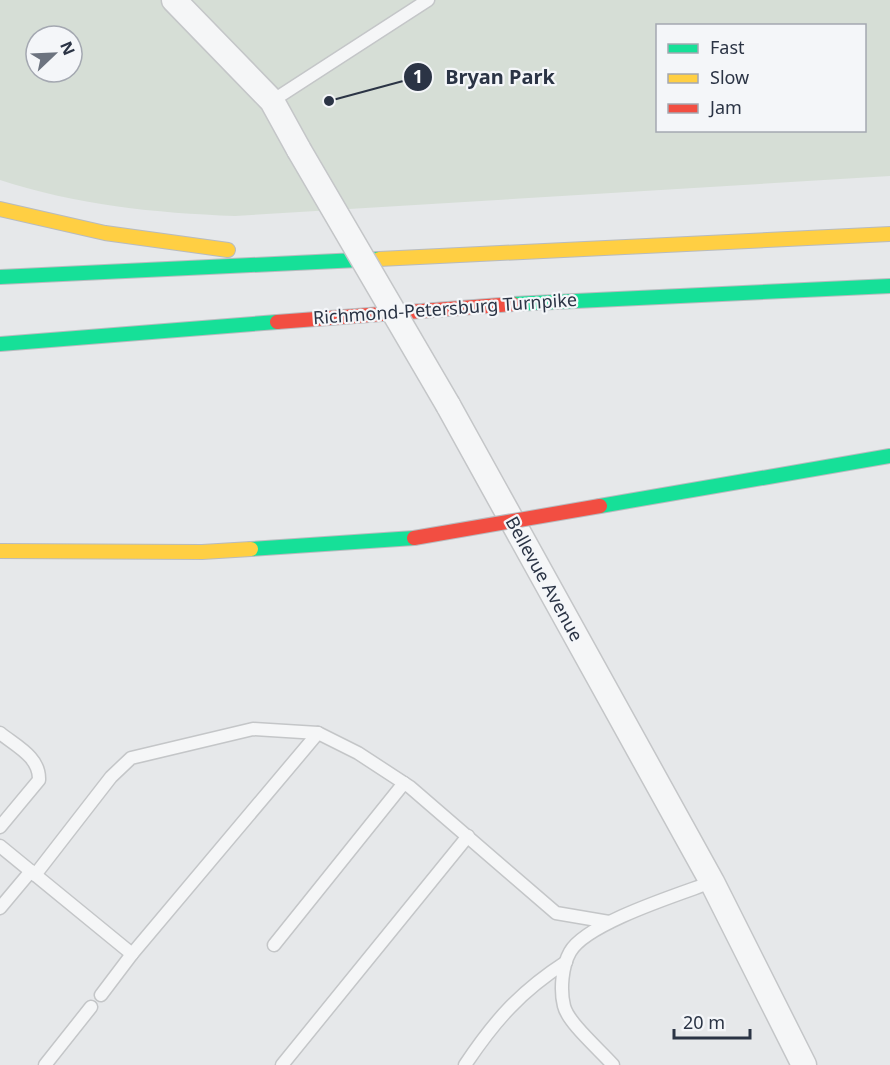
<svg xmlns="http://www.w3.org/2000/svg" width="890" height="1065" viewBox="0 0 890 1065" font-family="'Noto Sans',sans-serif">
<rect width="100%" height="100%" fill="#e6e8ea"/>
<path fill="#d6ded6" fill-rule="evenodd" d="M0,0H890V176L235,216C155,213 76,205 0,180ZM658,26H864V130H658ZM36,36H72V72H36Z"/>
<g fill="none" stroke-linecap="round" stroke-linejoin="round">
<defs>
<g id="lane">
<path d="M272,101L428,0"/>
<path d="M0,733C16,746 40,757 39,780L0,827"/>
<path d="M0,846L132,954"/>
<path d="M35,875L111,777L131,758L253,729L318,733L358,753L410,787L556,913L609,922"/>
<path d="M0,908L31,871"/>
<path d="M274,945L404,783"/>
<path d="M101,995L132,954L318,733"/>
<path d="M45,1065L91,1007"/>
<path d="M282,1065L468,836"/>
<path d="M465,1065C495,1020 521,991 566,962"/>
<path d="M613,1065C601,1051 568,1023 564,1006C560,990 562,966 570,952C586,923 680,894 712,882"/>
</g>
<g id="street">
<path d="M174,0L272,101L299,150"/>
<path d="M448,405L712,882L804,1065"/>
</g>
<g id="fast">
<path d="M0,277L379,259"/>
<path d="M513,304L890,286"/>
<path d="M0,344L277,322"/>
<path d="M600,506L890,456"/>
<path d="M251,549L414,538"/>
</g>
<g id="slow">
<path d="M0,209L105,233L228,250"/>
<path d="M379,259L890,234"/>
<path d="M0,551L202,552L251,549"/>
</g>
<path id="jam" d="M277,322L513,304"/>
</defs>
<use href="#lane" stroke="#c4c6c8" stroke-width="15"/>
<use href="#street" stroke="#c4c6c8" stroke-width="27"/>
<use href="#fast" stroke="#b8bbbf" stroke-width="16"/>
<use href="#slow" stroke="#b8bbbf" stroke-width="16"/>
<use href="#jam" stroke="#b8bbbf" stroke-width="16"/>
<use href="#lane" stroke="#f5f6f7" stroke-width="12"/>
<use href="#street" stroke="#f5f6f7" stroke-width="24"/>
<use href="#fast" stroke="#16e098" stroke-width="14"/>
<use href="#slow" stroke="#ffcf43" stroke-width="14"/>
<use href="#jam" stroke="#f24e42" stroke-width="14"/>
<defs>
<path id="street-bridge" d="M299,150L448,405"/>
<path id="jam-bridge" d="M414,538L600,506"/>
</defs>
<use href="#street-bridge" stroke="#c4c6c8" stroke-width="27" stroke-linecap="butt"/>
<use href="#jam-bridge" stroke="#b8bbbf" stroke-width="16" stroke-linecap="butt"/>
<use href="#street-bridge" stroke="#f5f6f7" stroke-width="24"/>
<use href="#jam-bridge" stroke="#f24e42" stroke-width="14"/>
</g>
<g text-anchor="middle" stroke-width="4.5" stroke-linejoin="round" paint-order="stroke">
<g font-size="18" fill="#2b3445" stroke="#f4f6f9">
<text transform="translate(445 309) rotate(-4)" y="6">Richmond-Petersburg Turnpike</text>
<text transform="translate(544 579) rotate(61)" y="6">Bellevue Avenue</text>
</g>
</g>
<path fill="none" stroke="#2b3445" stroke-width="2" d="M329 101L418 77"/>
<g fill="#2b3445" stroke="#f4f6f9" stroke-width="2">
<circle cx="329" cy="101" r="6"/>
<circle cx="418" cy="77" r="15"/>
</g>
<g font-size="18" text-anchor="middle" font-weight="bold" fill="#fff">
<text x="418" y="83">1</text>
</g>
<g font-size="20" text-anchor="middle" font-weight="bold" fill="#2b3445" stroke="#f4f6f9" stroke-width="4.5" stroke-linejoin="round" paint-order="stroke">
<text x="500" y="84">Bryan Park</text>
</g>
<rect x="656" y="24" width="210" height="108" fill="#f4f6f9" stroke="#a4a8b1" stroke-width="1.5"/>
<rect x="668" y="44" width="30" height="9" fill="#16e098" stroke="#a4a8b1" stroke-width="1.5"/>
<text x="710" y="54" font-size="18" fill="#2b3445">Fast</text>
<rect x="668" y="74" width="30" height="9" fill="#ffcf43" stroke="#a4a8b1" stroke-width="1.5"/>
<text x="710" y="84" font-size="18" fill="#2b3445">Slow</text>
<rect x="668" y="104" width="30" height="9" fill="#f24e42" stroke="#a4a8b1" stroke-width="1.5"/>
<text x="710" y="114" font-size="18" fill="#2b3445">Jam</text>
<g transform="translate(54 54) rotate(67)"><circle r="28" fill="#f4f6f9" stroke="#a4a8b1" stroke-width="1.5"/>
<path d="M0-4.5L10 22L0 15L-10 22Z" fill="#6c737f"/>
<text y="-9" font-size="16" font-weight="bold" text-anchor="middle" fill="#2b3445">N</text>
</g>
<path d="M674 1029v9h76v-9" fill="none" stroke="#2b3445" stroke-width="3"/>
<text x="683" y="1029" font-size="18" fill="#2b3445" stroke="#f4f6f9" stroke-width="4.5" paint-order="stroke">20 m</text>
</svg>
